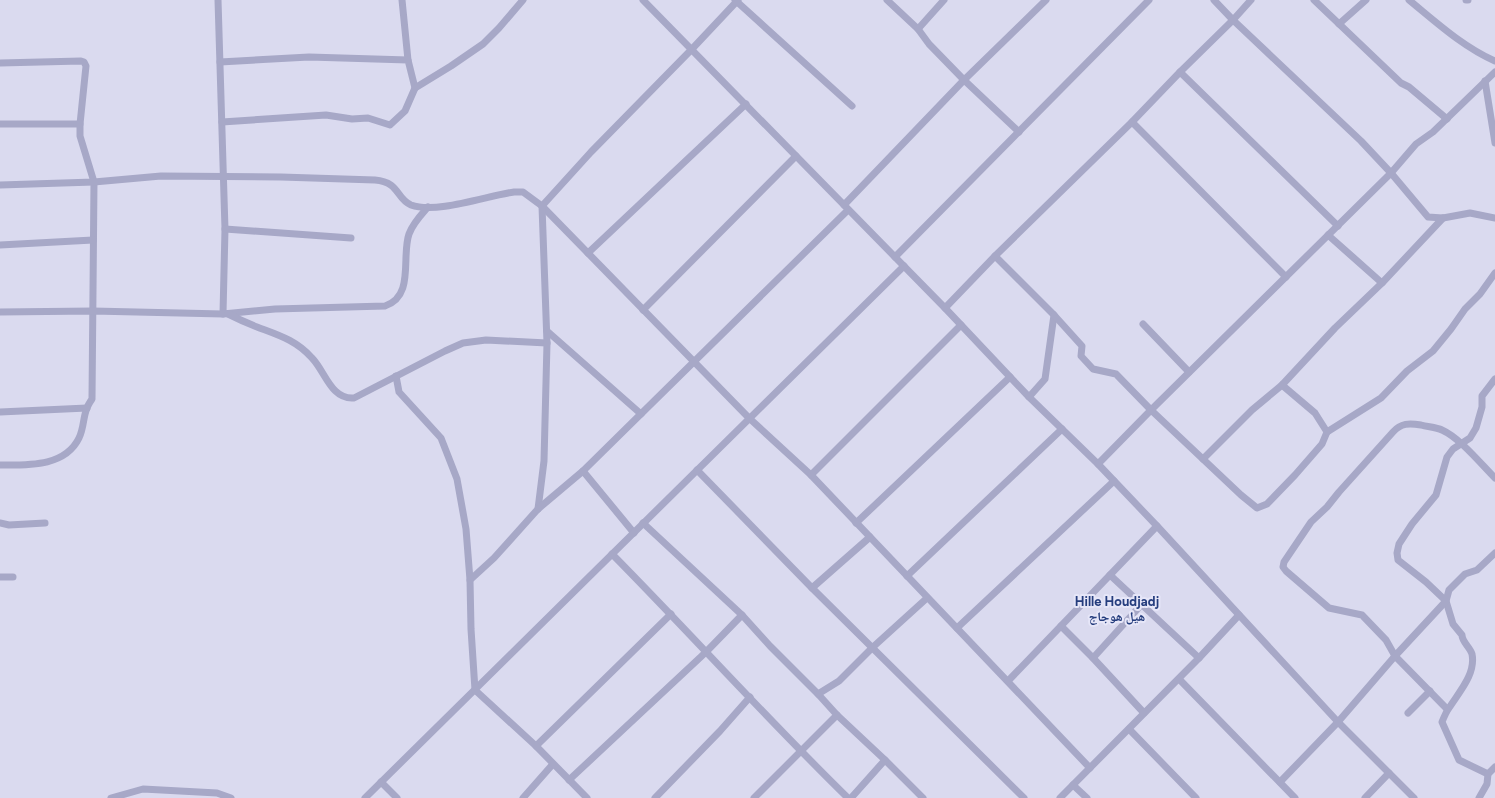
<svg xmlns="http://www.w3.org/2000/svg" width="1495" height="798" viewBox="0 0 1495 798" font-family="Figtree,'Noto Naskh Arabic',sans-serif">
<rect width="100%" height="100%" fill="#dadaef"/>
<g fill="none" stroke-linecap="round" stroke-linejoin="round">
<g stroke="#a7a8c7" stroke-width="7">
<path d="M218,0L225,229L223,314"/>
<path d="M402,0L408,60"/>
<path d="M643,0L945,308L1029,397L1098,464L1157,526L1338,722L1414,798"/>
<path d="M735,0L852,106"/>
<path d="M887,0L918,29L929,44L964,80L1019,132"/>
<path d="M1214,0L1233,20L1361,141L1391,173L1428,217L1443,218L1470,213L1495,218"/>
<path d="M1314,0L1401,83L1409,87L1447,119"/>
<path d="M1409,0C1436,22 1463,47 1495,61"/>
<path d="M1466,0H1468"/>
<path d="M1339,24L1366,0"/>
<path d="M918,29L944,0"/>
<path d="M220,62L309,57L408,60L415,88"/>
<path d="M0,63L81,61L84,62L86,66L80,124V136L94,182L92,399C90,402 88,405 87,408C83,417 84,428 79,438C65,467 28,465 0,465"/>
<path d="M1180,72L1338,226"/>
<path d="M1485,81L1495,143"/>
<path d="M222,122L326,115L352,119L368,118L390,125L405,111L415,88L451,66L483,44L499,28L523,0"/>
<path d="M1132,122L1286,277"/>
<path d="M0,124H80"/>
<path d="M0,185L94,182L161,176L281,177L375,180C400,182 396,199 411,205C437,214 486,196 514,192H523L542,206L749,418L811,475L1090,768"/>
<path d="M844,205L964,80L1046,0"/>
<path d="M225,229L351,238"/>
<path d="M1328,235L1382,283"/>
<path d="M0,245L93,240"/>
<path d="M588,253L746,104"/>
<path d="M995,256L1054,315L1045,379L1029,397"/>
<path d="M895,257L1149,0"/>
<path d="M945,308L995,256L1132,122L1180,72L1233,20L1251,0"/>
<path d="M643,310L796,156"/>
<path d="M0,312L93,311L223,314L275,309L385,306C415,296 401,257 409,234C413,223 421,215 428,207"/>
<path d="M228,314C238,319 247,323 257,327C278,335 296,340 312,358C325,371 331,400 354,398L445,351L463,343L486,340L547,343"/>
<path d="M1054,315L1082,346L1081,356L1093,369L1116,374L1151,410L1241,495L1257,508L1267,504L1295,475L1322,444L1327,432L1315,413L1282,385"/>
<path d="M1143,324L1189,372"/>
<path d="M547,331L641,414"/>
<path d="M396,376L399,392L441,438L457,479L466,529L470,580"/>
<path d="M0,412L87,408"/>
<path d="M1327,432L1381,398L1407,371L1433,351L1451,329L1465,309L1480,294L1495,273"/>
<path d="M1203,459L1252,410L1282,385L1335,328L1382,283L1443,218"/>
<path d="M1098,464L1151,410L1391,173L1416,144L1433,132L1495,72"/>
<path d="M697,470L812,588L1024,798"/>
<path d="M583,471L634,533"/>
<path d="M811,475L961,325"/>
<path d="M538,509L544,461L547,343L542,206L591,152L692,49L738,0"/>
<path d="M0,523L9,525L45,523"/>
<path d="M643,523L742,615L770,646L818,694L837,715L885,760L923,798"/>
<path d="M856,523L1010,377"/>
<path d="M612,554C692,635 767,719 848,798"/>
<path d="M1110,575L1199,658"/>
<path d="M907,576L1062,429"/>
<path d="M0,577H13"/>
<path d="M812,588L870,537"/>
<path d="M1061,626L1093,658L1144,713"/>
<path d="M957,628L1114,481"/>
<path d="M1093,658L1142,604"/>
<path d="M1179,679L1295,798"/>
<path d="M1008,681L1157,526"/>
<path d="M818,694L839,681L873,647L927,598"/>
<path d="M1447,709L1395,656L1386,640L1362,615L1329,608L1286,571L1283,567L1284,562L1311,522L1327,507L1339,492L1393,432C1401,423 1409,423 1421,425C1428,427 1436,427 1442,430C1460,438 1481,464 1495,478"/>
<path d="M1408,713L1430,691"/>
<path d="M1129,729L1196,798"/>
<path d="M536,746L671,614"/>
<path d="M1488,774L1459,760L1442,722C1444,717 1446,712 1449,708C1459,692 1476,674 1472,654C1470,647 1462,642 1462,635L1453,624L1446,601L1426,582L1398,560L1397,553L1399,544L1412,524L1436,495L1447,457L1453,449L1470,438L1476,428L1482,407V396L1495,379"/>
<path d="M569,780L706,652L742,615"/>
<path d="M381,782L397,798"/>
<path d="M1280,782L1338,722L1395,656L1446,601L1449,590L1465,574L1477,570L1495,553"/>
<path d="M1073,785L1087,798"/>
<path d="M111,798L143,789L217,793L231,798"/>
<path d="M365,798L904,266"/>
<path d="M523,798L553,764"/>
<path d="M587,798L536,746L475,690L471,629L470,580L494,558L538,509L583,471L848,210"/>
<path d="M655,798L720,731L750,697"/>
<path d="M754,798L837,715"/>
<path d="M851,798L885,760"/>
<path d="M1060,798L1199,658L1239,615"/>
<path d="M1365,798L1389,773"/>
<path d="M1479,798L1487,784L1488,774L1495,767"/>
</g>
</g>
<g text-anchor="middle" stroke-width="4" stroke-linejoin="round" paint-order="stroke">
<g font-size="13" font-weight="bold" fill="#253d7d" stroke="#e6e6f8">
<text x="1117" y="606">Hille Houdjadj<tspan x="1117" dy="15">هيل هوجاج</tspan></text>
</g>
</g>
</svg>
